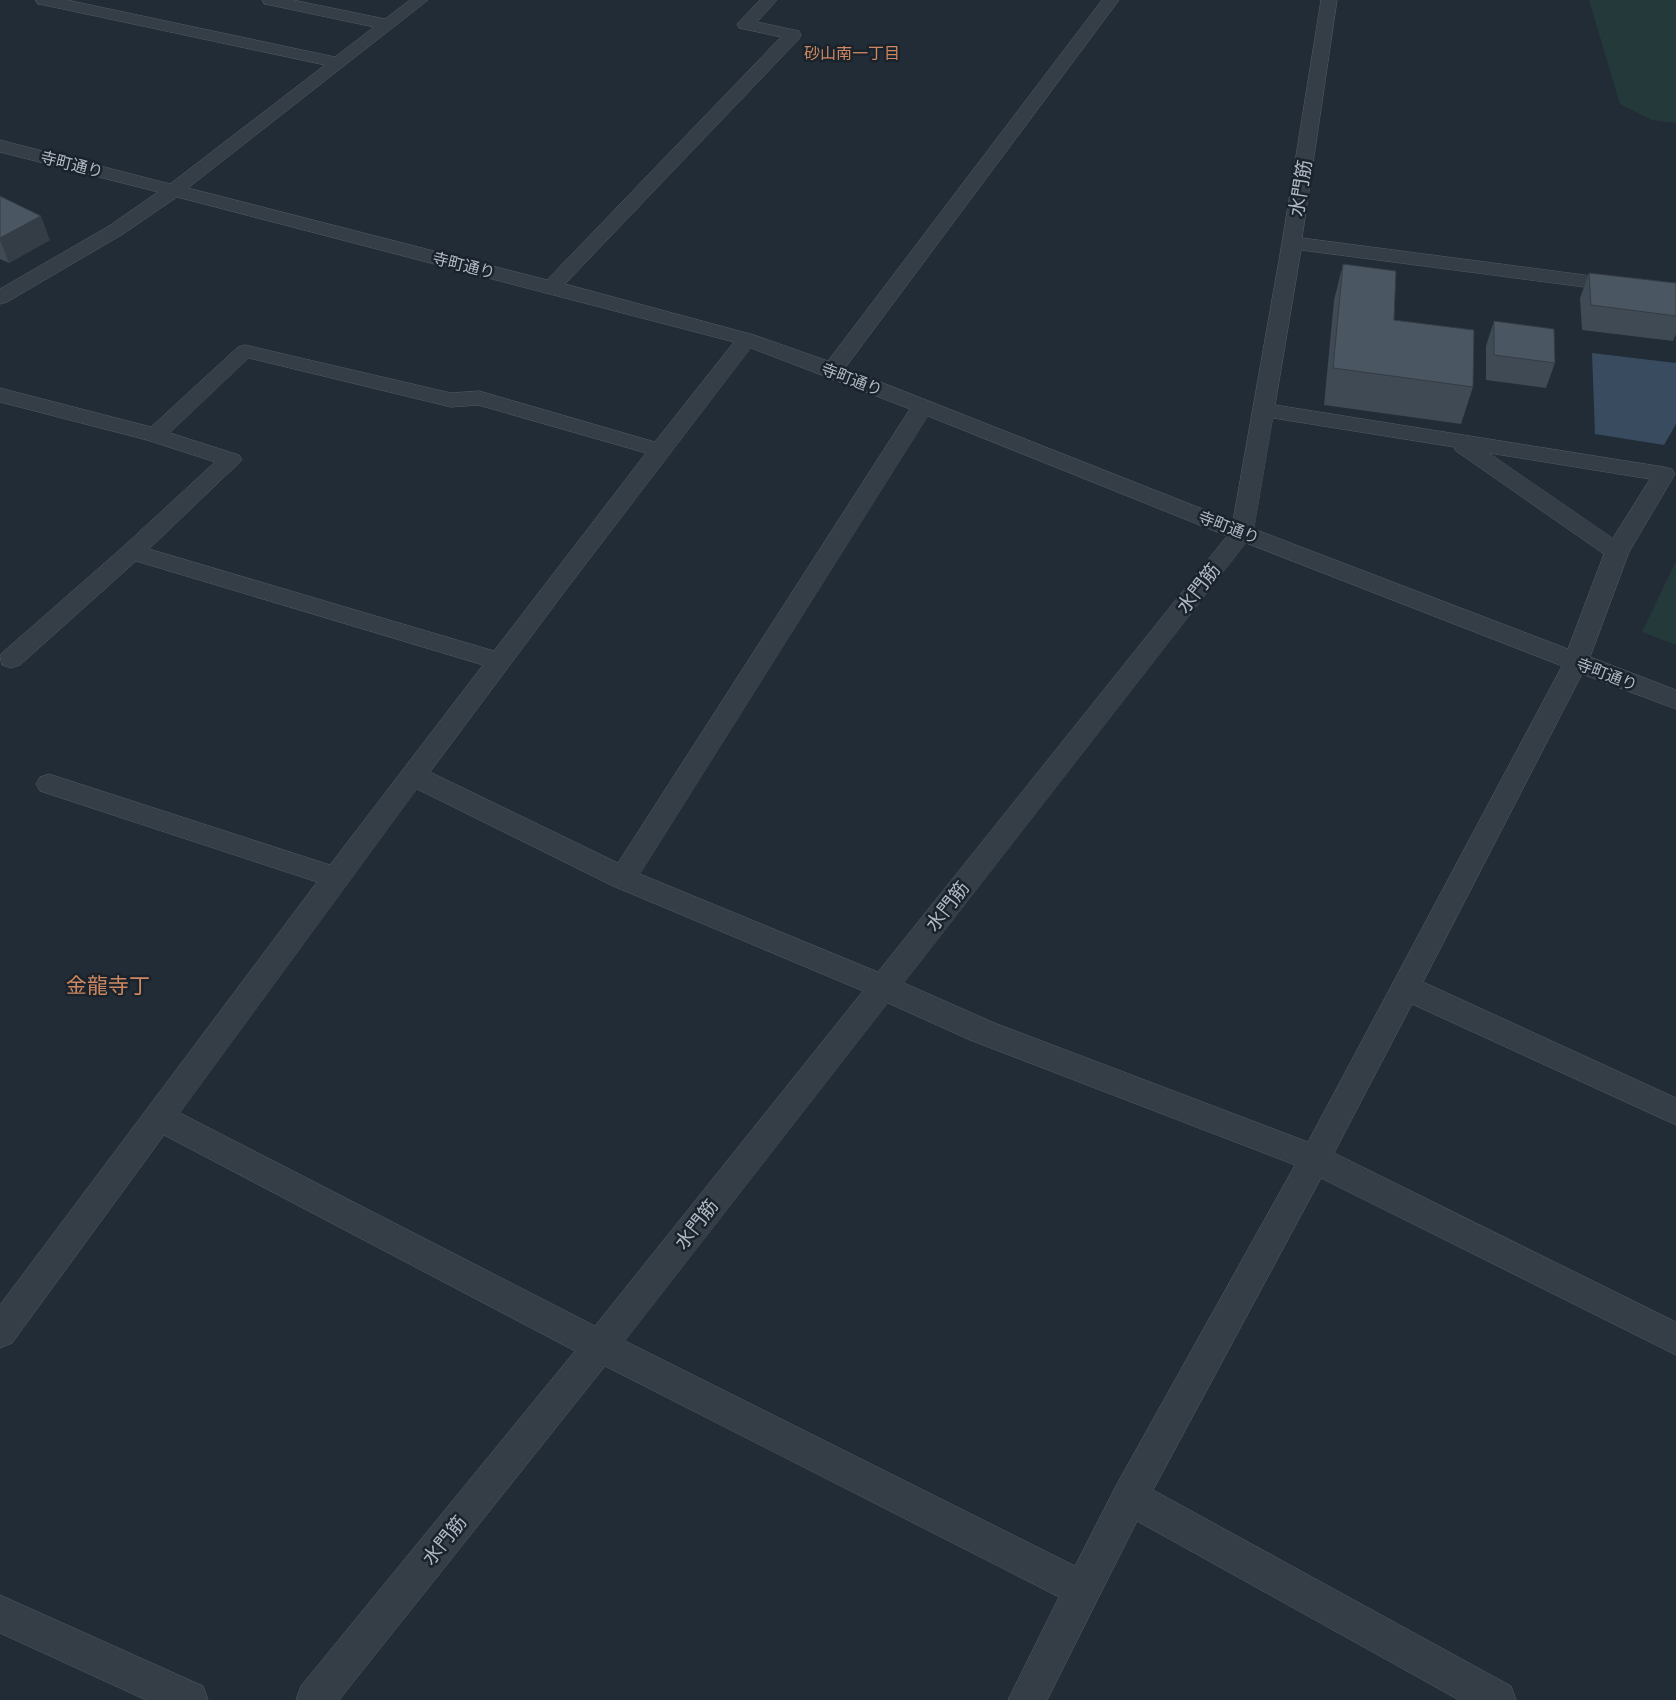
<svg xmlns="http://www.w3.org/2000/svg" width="1676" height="1700" viewBox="0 0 1676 1700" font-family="Mulish,'Noto Sans JP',sans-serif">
<rect width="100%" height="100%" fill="#212c37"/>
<g fill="#243939">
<path d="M1589,0H1676V123L1652,120L1620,104Z"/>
<path d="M1676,561V645L1642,632Z"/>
</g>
<path fill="#384b5f" d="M1592,353L1676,363V424L1664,445L1595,434Z"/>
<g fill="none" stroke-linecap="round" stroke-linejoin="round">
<defs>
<g id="minor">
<path d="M36,0H67L335,57L374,27L270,5L264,4L262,0H293L385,19L410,0H428L188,188L547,280L781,37L739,28L737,24L760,0H777L757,22L799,31L801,35L799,39L565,284L754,335L828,361L1102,0H1119L845,368L1233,521L1282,243L1321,0H1337L1302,238L1676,287V299L1301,250L1275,405L1664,467L1672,469L1675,474L1629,552L1590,657L1676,690V709L1582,674L1423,982L1676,1098V1125L1412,1004L1334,1153L1676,1322V1355L1321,1178L1153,1490L1511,1686L1516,1700H1459L1137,1521L1047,1700H1008L1059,1597L605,1366L339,1700H296L301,1686L575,1351L164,1135L12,1343L0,1348V1305L317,882L40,791L36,784L40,777L49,774L330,865L483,665L136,561L20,665L11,668L2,665L0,656L2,653L124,546L215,462L147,440L0,402V388L151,427L238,347L245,345L451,393L479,391L655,442L734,342L177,197L123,234L7,302L0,304V289L109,226L158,192L0,152V140L170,184L325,65L44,5L38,4ZM751,348L910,409L618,863L430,772L565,591ZM249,358L451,407L478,405L646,453L494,651L149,549L242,460L239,455L170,433ZM928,416L1227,536L878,972L640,874ZM1273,418L1454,447L1456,451L1604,554L1568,649L1254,529ZM1489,453L1650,479L1613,538ZM1246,543L1562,666L1308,1142L992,1022L904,983ZM417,789L613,886L863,991L595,1326L180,1113ZM888,1003L970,1040L1295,1165L1117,1484L1075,1566L625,1341Z"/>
<path d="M0,1595L203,1686L208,1700H146L0,1633Z"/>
</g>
</defs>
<use href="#minor" stroke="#525c65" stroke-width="1"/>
<use href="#minor" fill="#353e47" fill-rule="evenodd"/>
</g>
<g fill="#404a54">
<path d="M0,196L50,240L9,263L0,259Z"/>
<path d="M1343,264L1394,320L1473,387L1461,424L1324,405L1334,300Z"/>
<path d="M1589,273L1676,283V334L1673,341L1582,330L1580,298Z"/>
<path d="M1494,321L1555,363L1546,388L1486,380V346Z"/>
</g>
<path fill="#343c45" d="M41,216L50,240L9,263L0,240V238Z"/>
<g fill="#4a5662" stroke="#343c45">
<path d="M0,196L41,216L0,238Z"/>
<path d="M1343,264L1396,271L1394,320L1474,330L1473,387L1333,368Z"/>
<path d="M1589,273L1676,283V316L1591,305Z"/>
<path d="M1494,321L1554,329L1555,363L1494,355Z"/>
</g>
<g text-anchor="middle" stroke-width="5" stroke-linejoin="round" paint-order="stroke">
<g font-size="16" fill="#cd8861" stroke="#1a232c">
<text x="852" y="59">砂山南一丁目</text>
</g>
<g font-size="16" fill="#afb9c4" stroke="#1a232c">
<text transform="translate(72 164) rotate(14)" y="6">寺町通り</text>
<text transform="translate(464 265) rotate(14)" y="6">寺町通り</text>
<text transform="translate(852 379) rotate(21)" y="6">寺町通り</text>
<text transform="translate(1229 527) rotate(21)" y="6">寺町通り</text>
<text transform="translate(1607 674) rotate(21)" y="6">寺町通り</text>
</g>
<g font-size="19" fill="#afb9c4" stroke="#1a232c">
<text transform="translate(1300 188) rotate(-81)" y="7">水門筋</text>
<text transform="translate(1198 588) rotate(-52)" y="7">水門筋</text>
<text transform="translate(947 906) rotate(-52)" y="7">水門筋</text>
<text transform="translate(696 1224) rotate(-52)" y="7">水門筋</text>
<text transform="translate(444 1540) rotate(-51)" y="7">水門筋</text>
</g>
<g font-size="21" fill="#cd8861" stroke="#1a232c">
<text x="108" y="993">金龍寺丁</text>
</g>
</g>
</svg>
